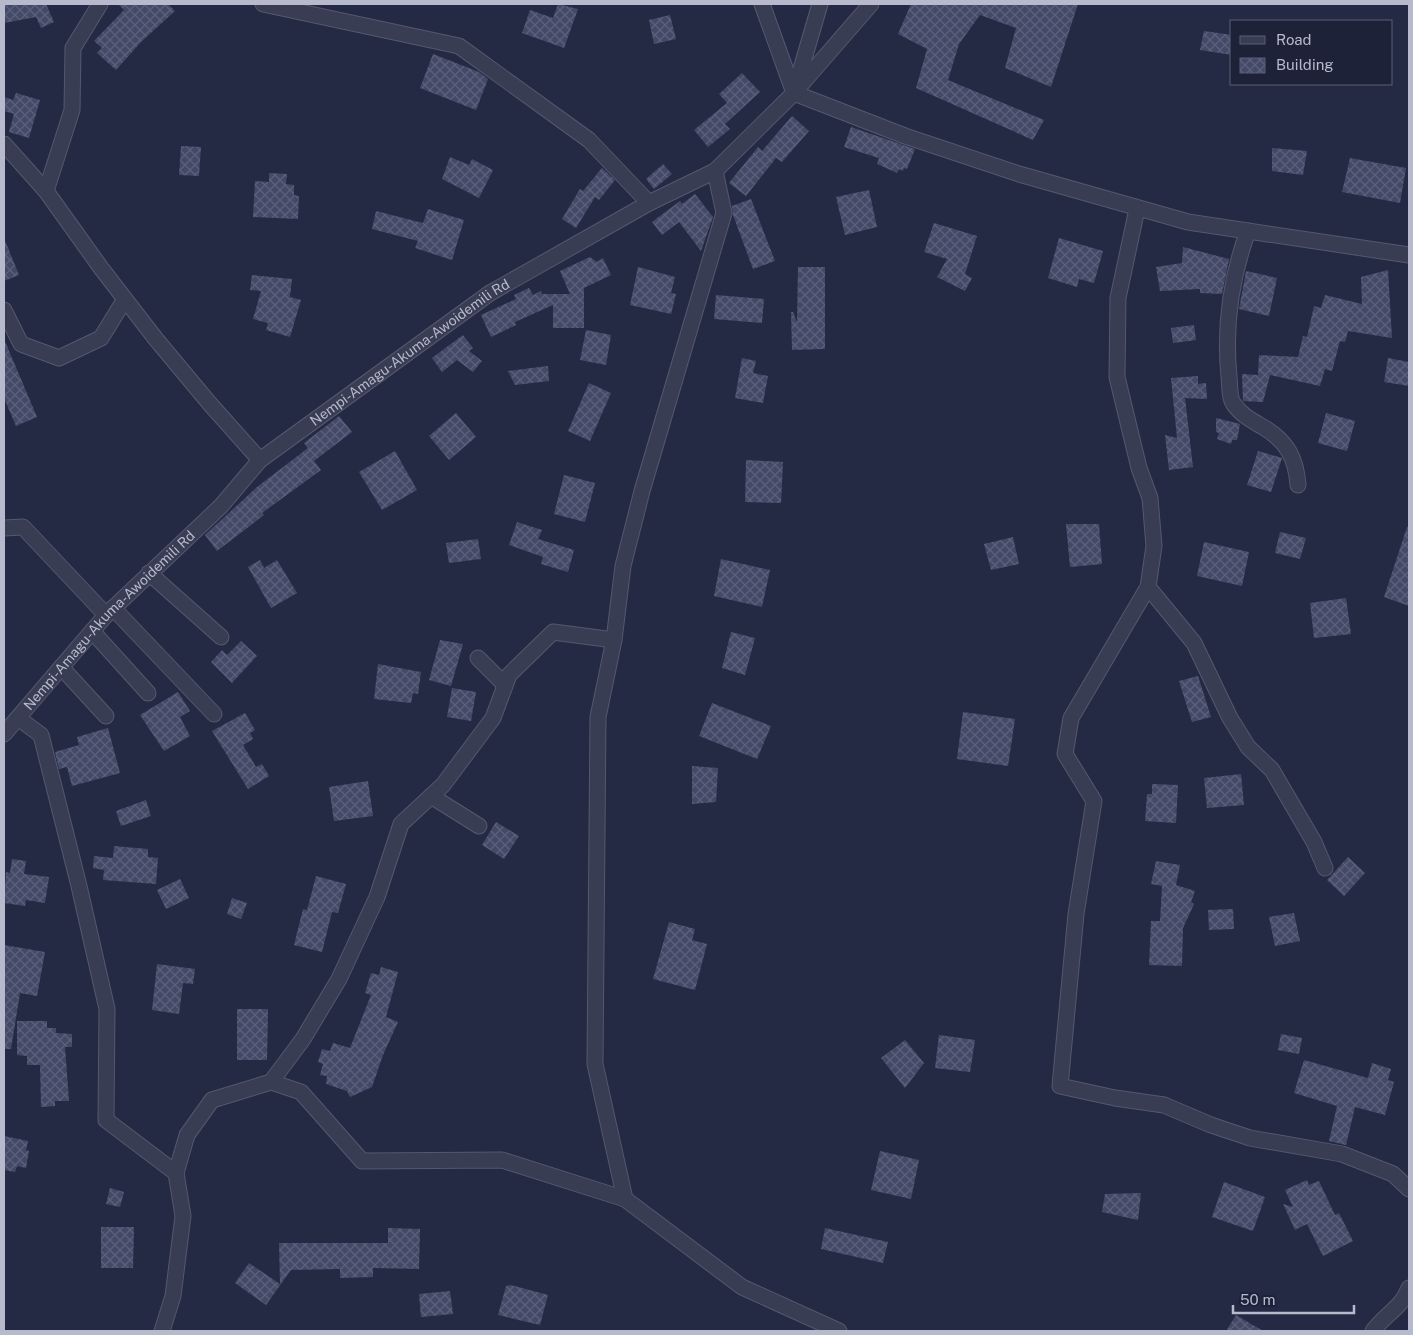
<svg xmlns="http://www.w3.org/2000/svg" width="1413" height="1335" viewBox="0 0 1413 1335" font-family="'Public Sans',sans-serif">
<defs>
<pattern id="building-cross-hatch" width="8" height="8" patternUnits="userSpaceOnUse" patternTransform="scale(1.25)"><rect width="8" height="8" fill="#434966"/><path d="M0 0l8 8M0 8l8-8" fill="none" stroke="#5c617b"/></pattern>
</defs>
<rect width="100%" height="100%" fill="#252a44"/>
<g fill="url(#building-cross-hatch)">
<path d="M4,4H46L54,22L41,28L36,17L4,23Z"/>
<path d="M118,4H168L175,11L141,42L116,70L97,53L102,48L94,41L124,10Z"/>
<path d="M558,4L578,9L564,48L522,33L530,10L553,18Z"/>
<path d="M911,4H1078L1051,87L1005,68L1016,28L980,15L959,44L948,80L1044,120L1033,140L916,88L927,49L898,34Z"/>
<path d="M670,15L676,39L654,44L649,20Z"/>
<path d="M1204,31L1232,35V55L1200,50Z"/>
<path d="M433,54L479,72L488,79L476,110L420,88Z"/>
<path d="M742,73L760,92L725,124L730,129L708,147L694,130L727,103L719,94Z"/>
<path d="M16,93L40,100L29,138L9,132L14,114L4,111V97L13,100Z"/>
<path d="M792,116L809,131L782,162L776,158L746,196L729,183L758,147L762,151Z"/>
<path d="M851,127L915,149L907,169L904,168L903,171L899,169L897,173L877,164L879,158L844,147Z"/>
<path d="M181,146L201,147L199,176L179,175Z"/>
<path d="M1272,148L1307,151L1303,175L1272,171Z"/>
<path d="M450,157L469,165L472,159L493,170L479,198L442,179Z"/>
<path d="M1350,158L1406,168L1400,203L1342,192Z"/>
<path d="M663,164L672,174L654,189L646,179Z"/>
<path d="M602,168L615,180L599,200L595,197L576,228L562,219L580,189L583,191Z"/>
<path d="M269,173L287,174L286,184L294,185V195L299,196L298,219L253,217L255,181L269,182Z"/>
<path d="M869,190L877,227L845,235L836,197Z"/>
<path d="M695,194L713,217L701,251L679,222L662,235L652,222L680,201L682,204Z"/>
<path d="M751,199L775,261L753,269L733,215L732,206Z"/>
<path d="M428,209L464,220L452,260L415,248L418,241L372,229L376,211L423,223Z"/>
<path d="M934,223L977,236L965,274L972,278L965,291L937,277L947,259L924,252Z"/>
<path d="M4,238L19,275L4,281Z"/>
<path d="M1059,238L1103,251L1094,283L1079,279L1077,287L1048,278Z"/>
<path d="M1183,247L1229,259L1222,294L1200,293V289L1160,291L1156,267L1182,263Z"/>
<path d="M590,257L597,262L603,258L611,275L584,288V328H553V305L515,322L516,325L491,337L481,315L516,299L514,295L529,288L533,295L541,291L542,294H570L560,271Z"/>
<path d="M638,267L675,277L671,293L676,294L671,314L630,305Z"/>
<path d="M798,267H825V349L792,350L791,312H793L797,322Z"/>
<path d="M1388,270L1392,338L1348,331L1345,342L1340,341L1332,371L1325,369L1320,386L1270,375L1263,402L1243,401L1242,374L1258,375L1259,355L1298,357L1303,336L1307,337L1314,306L1321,308L1325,295L1362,304L1361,277Z"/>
<path d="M1246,271L1277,278L1269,316L1239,309Z"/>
<path d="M252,275L292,279L290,297L301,300L290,337L266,330L268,323L253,319L261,291L250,290Z"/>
<path d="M716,295L764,299L762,323L714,319Z"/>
<path d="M1194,325L1196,340L1173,343L1171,328Z"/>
<path d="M586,330L611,335L606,365L580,360Z"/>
<path d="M463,335L473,348L469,351L482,361L473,372L457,360L442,372L432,358Z"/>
<path d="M4,339L37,417L16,426L4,398Z"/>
<path d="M742,358L756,361L753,373L768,376L763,403L735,398Z"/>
<path d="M1388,358L1409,362V386L1384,382Z"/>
<path d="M548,366L549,381L515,385L508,371Z"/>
<path d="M1198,376V384L1206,383L1207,399L1185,398L1193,467L1169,470L1165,435L1177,438L1171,378Z"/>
<path d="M589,383L611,393L590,441L568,431Z"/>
<path d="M456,413L476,437L449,460L429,436Z"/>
<path d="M1326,413L1355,421L1347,451L1318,443Z"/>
<path d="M339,416L352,432L314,461L321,470L262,513L264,515L217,551L205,535L257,487L308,448L304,443Z"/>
<path d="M1216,418L1240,424L1237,440H1232L1231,444L1217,439L1219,433L1216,432Z"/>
<path d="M395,451L417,490L382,510L359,472Z"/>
<path d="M1258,451L1282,458L1271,492L1247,485Z"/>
<path d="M746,460L783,462L781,503L745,502Z"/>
<path d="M564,475L595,483L585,522L554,514Z"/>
<path d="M517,522L542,530L538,539L574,550L568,572L541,564L543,557L509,545Z"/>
<path d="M1066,524H1099L1102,564L1070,567Z"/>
<path d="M1407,527L1409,528V606L1384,597Z"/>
<path d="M1280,532L1306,538L1300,559L1275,553Z"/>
<path d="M1013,537L1019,564L991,570L984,544Z"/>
<path d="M478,539L481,559L449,563L446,543Z"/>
<path d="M1204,542L1249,552L1242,586L1197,576Z"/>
<path d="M721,559L770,570L762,607L714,596Z"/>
<path d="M260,560L264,568L277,560L297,593L271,608L248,567Z"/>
<path d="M1346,598L1351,634L1314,638L1310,603Z"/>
<path d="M731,632L755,638L745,675L722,668Z"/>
<path d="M440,640L463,644L451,686L429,680Z"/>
<path d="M241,641L257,656L232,683L211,662L222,650L227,655Z"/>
<path d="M378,664L421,672L418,694L413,693L411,703L374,699Z"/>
<path d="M1198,676L1211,717L1192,722L1179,681Z"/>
<path d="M452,688L476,692L471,721L447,717Z"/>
<path d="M178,692L190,711L180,717L190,736L164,751L140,715Z"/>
<path d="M712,703L771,726L757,759L699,736Z"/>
<path d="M963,712L1015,719L1008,766L957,759Z"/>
<path d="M245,713L255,730L250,733L253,739L243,745L256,767L262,764L269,776L248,789L212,731Z"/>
<path d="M108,728L120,773L72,786L67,767L59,769L55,752L79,745L77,737Z"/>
<path d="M692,766L718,768L716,802L692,804Z"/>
<path d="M1241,774L1244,805L1207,808L1204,778Z"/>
<path d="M368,781L373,816L334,821L329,787Z"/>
<path d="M1152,784L1178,785L1176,823L1145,821L1147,794H1152Z"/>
<path d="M146,800L151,816L121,826L116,811Z"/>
<path d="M496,822L519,836L504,859L482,845Z"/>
<path d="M114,846L148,849V857L158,858L156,884L103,880L104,870L93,868L94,856L113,858Z"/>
<path d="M1348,857L1365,873L1344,896L1327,880Z"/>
<path d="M12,859L26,861L24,874L49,877L45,903L26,900L25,906L4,903L6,872L10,873Z"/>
<path d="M1156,861L1180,865L1176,885L1195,891L1191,902L1194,904L1183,928L1182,966L1149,965L1151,921H1160L1162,886L1151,884Z"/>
<path d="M316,876L346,884L338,913L332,912L322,952L294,945L303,909L307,910Z"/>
<path d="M180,879L189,898L166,909L157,890Z"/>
<path d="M232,898L247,903L241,919L227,914Z"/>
<path d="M1233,909L1234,929L1209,930L1208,910Z"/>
<path d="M1294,913L1300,941L1275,946L1269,917Z"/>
<path d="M669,922L695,929L692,940L707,944L695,990L653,979Z"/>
<path d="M4,945L45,952L37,996L20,993L11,1049H4Z"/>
<path d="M157,964L195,969L193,984L183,983L179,1014L152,1010Z"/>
<path d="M381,967L398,972L386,1017L398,1022L383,1055L372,1087L350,1097L347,1091L326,1084L327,1076L320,1075L323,1064L318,1062L322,1049L330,1051L333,1043L350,1048L371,995L365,993L371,973L379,975Z"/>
<path d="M237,1009H268L267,1060H237Z"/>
<path d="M17,1021H47V1028H56V1033L72,1034V1047H65L69,1101H55V1106L41,1107L40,1065H27V1056L17,1055Z"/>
<path d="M1281,1034L1302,1038L1299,1054L1278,1050Z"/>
<path d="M939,1035L975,1040L970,1072L935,1068Z"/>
<path d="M905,1040L924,1063L905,1088L881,1058Z"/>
<path d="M1304,1060L1368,1078L1372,1063L1391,1069L1388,1080L1394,1082L1385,1115L1355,1107L1346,1145L1329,1141L1337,1106L1294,1093Z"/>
<path d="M4,1136L28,1141L26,1150L29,1151L26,1168L17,1166L15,1172L4,1170Z"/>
<path d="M880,1151L919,1160L911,1199L871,1190Z"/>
<path d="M1307,1180L1309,1185L1319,1181L1335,1215L1339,1213L1353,1241L1323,1256L1307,1224L1295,1230L1283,1204L1293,1207L1285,1190Z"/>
<path d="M1224,1182L1265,1197L1253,1231L1212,1217Z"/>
<path d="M110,1188L124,1192L120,1207L106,1204Z"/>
<path d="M1141,1193L1138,1220L1102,1212L1105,1194Z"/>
<path d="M101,1227H134L133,1268H101Z"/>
<path d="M388,1228L420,1229L419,1269L373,1268V1277L340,1278V1269L291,1270L266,1305L235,1283L249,1263L280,1284L279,1243H388Z"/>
<path d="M825,1228L888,1242L883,1263L821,1249Z"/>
<path d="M511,1285L548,1295L540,1325L498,1315L506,1286Z"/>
<path d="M450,1291L453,1314L421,1317L419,1294Z"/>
<path d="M1236,1315L1263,1331H1226Z"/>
</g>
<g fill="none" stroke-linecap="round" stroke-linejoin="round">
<defs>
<g id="minor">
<path d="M263,4L459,46L589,140L649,203"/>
<path d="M762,4L794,93L905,136L1019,174L1188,222L1409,255"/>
<path d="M798,88L871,4"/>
<path d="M4,144L46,191L101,268L155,338L210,404L260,460"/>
<path d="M715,171L724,213L642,491L623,566L614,640L598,717L595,1064L625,1199L742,1287L839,1331"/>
<path d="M46,191L72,110L73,48L100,4"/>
<path d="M1137,209L1118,298L1117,377L1139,468L1150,498L1154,546L1148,587L1071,718L1065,754L1094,801L1076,914L1060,1086L1115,1098L1164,1105L1211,1125L1250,1138L1342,1154L1393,1174L1409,1189"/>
<path d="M1248,231C1230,280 1224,326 1229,377C1230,385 1229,397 1233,403C1241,415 1251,420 1263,427C1287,441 1296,458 1298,485"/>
<path d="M4,310L21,344L59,358L101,338L125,299"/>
<path d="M4,528L23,527L106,615"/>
<path d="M149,573L221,637"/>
<path d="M1148,587L1194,643L1230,718L1248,747L1272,770L1314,842L1325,868"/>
<path d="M113,608L214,714"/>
<path d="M92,631L148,693"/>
<path d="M478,658L505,685"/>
<path d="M61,667L106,716"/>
<path d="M18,718L41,735L79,886L107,1009L106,1120L176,1173"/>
<path id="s1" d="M4,734L106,615L221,506L260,460L490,293L649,203L715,171L794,93L820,4"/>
<path d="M431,796L479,826"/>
<path d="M271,1082L303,1039L339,979L377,897L401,824L443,785L493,718L509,675L553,632L614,640"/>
<path d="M162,1331L173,1296L183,1216L176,1173L187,1135L212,1100L271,1082L301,1092L362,1161L502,1160L625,1199"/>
<path d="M1373,1331C1386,1313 1401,1309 1409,1288"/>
</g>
</defs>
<use href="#minor" stroke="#55586e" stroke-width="17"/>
<use href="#minor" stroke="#393d53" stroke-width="15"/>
</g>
<g text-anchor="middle" stroke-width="4.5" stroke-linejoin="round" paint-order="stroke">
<g font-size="14" fill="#b7b9cd" stroke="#1e2239">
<text dy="5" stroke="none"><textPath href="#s1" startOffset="560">Nempi-Amagu-Akuma-Awoidemili Rd</textPath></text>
<text dy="5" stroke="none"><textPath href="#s1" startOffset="155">Nempi-Amagu-Akuma-Awoidemili Rd</textPath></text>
</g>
</g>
<rect width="1413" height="1335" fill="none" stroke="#b7b9cd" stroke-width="10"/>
<rect x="1230" y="20" width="162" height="65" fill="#1e2239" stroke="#5b5e74"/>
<rect x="1240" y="36" width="25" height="8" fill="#393d53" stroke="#5b5e74"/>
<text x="1276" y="45" font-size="15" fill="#b7b9cd">Road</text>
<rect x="1240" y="58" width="25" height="15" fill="url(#building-cross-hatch)" stroke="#5b5e74"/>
<text x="1276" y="70" font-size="15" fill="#b7b9cd">Building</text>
<path d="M1233 1305v8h121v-8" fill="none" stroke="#b7b9cd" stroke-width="2.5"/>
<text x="1240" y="1305" font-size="15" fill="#b7b9cd" stroke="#1e2239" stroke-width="4" paint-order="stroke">50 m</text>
</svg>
